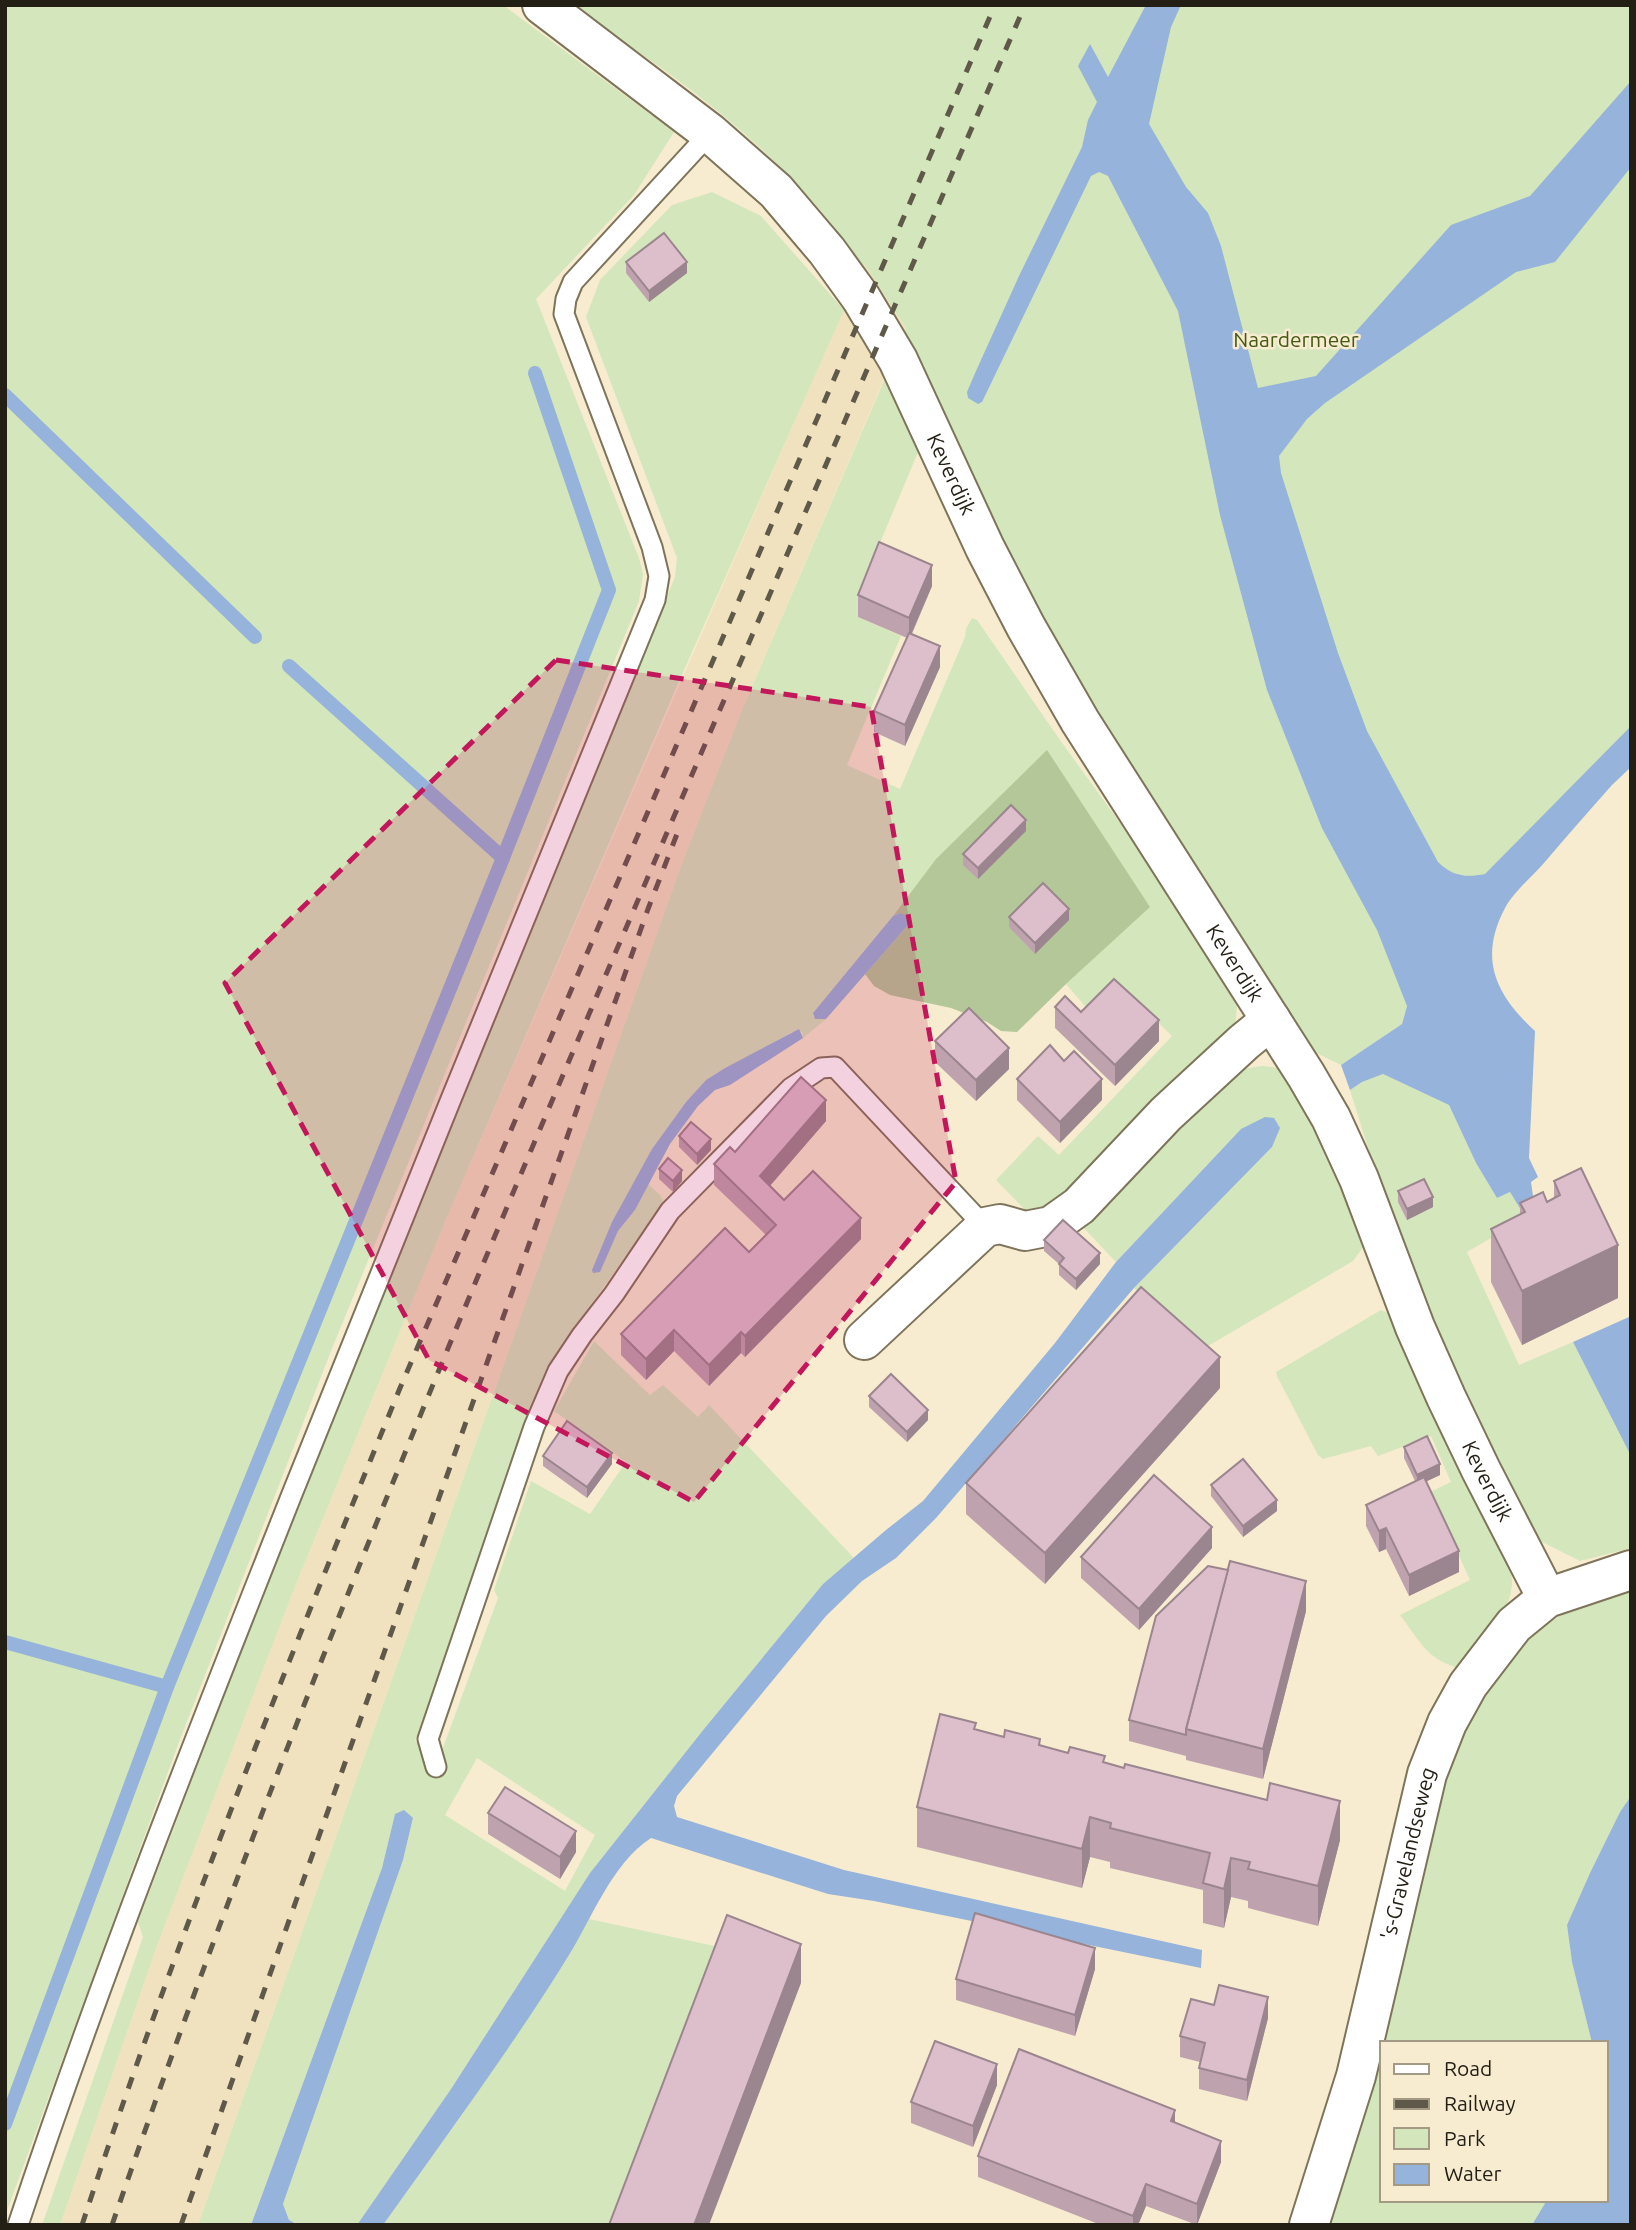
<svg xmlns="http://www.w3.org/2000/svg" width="1636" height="2230" viewBox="0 0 1636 2230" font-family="Ubuntu,sans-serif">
<rect width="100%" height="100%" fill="#f7ecd0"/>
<path fill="#f1e2bf" d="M909,159L966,188L742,710L681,866L198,2225H60L158,1943L294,1589L447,1217Z"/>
<g fill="#d4e6bb" fill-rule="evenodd">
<path d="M5,5H503L674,132L634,195L536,299L639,558L643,574L639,601L333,1346L179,1742L5,2216Z"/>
<path d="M570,5H1631V745L1407,1006L1402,1024L1341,1065L1302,1046L1121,766L1023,585L904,334L906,328L867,268L864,264L862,267C849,248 836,228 821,211C750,127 661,66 570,5Z"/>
<path d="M712,192L761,216L844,310L677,686L447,1217L294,1589L158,1943L60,2225H42L143,1937L138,1922L318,1450L675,577L677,558L586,317L600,280L672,205Z"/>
<path d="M886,376L921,445L864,581L870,586L858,617L901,636L847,765L900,789L965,637L966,629L972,618L977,620L1060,740L1172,895L1224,971L1237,1004L1235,1030L1061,1204L1032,1217L996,1180L1038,1136L1059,1155L1172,1036L1118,983L1090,1012L1066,984L1149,907L936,859L893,916L813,1013L815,1019H826L803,1038L802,1032H792L769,1046L725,1068L706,1080L686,1102L652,1149L600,1271L618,1231L635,1210L648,1184L660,1195L664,1202L552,1360L542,1380L415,1741L440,1756L498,1598L494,1590L531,1481L590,1514L626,1462L554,1411L594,1341L650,1395L663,1385L698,1417L709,1405L854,1558L823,1584L704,1729L590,1873L451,2089L357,2225H298L289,2220L283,2204L403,1860L413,1819L395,1814L382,1868L251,2225H198L681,866L742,710ZM477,1758L595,1835L565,1891L445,1815Z"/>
<path d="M1262,1066L1281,1068L1341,1168L1364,1246L1353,1261L1196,1353L1134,1288L1272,1147L1241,1129L1116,1262L1080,1224L1171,1128L1243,1069Z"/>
<path d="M1383,1074L1449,1105L1476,1163L1497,1198L1510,1192L1521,1210L1517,1223L1467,1252L1519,1365L1573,1342L1631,1456V1548L1580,1561L1536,1539L1508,1500L1395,1234L1350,1090L1362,1082Z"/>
<path d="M1381,1310L1393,1315L1506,1549C1508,1559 1512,1571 1512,1582C1512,1614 1478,1645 1459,1668C1426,1659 1420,1641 1400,1615L1470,1580L1430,1492L1451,1482L1431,1436L1378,1456L1371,1446L1323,1459L1318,1455L1277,1376L1276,1372Z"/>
<path d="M1631,1587V1796L1620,1812L1590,1873L1567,1925L1572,1962L1592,2043H1382V2200H1547L1532,2225H1330L1371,2078L1414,1896L1448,1770L1462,1736L1479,1701L1518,1650L1536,1631L1572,1608Z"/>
<path d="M589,1919L719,1947L614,2225H383L457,2122L567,1959Z"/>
</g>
<path fill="#b3c798" d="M1047,750L1150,907L1066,984L1017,1032L1001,1031L987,1022L951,1008L890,995L874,986L865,974L908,925L900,913L893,916L936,859Z"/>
<g fill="#95b3db">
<path d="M1146,5H1181L1171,27L1149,124L1186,187L1208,213L1221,246L1258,388L1316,376L1451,225L1530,196L1631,81V167L1555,262L1516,272L1325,403L1307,419L1279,456L1281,473L1338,653L1367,731L1438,862C1452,876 1466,878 1485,874L1631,726V767L1612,785C1589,811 1566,837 1544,863C1532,877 1514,891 1505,908C1478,959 1496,995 1535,1031L1529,1158L1538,1177L1531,1182L1534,1203L1521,1210L1510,1192L1497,1198L1476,1163L1449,1105L1383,1074L1362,1082L1350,1090L1341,1065L1402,1024L1407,1006L1377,930L1322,828L1267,690L1220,515L1178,311L1108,176L1099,172L1091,176L982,402L978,404L968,398L967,392L976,371L1019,276L1082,147L1088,120L1097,102L1078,66L1090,44L1108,77Z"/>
<path d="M900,913L906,916L908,925L826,1019H815L813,1013L893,916Z"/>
<path d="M799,1029L803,1038L730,1085L715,1090L698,1106L670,1144L635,1210L618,1231L600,1272L593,1273L592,1270L612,1222L652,1149L686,1102L706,1080L725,1068Z"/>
<path d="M1265,1117L1274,1118L1280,1128L1272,1147L1134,1288L936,1518L896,1558L862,1581L826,1616L677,1796L674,1806L677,1817L844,1870L1202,1950L1201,1968L874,1901L828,1894L651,1838C611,1864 591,1921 566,1960C509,2051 445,2138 383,2225H357L451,2089L590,1873L704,1729L823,1584L886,1530L923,1501L1055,1343L1116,1262L1241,1129Z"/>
<path d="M1629,1317L1631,1321V1456L1573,1342Z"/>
<path d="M1631,1796V2225H1532L1547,2200H1606V2043H1592L1572,1962L1567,1925L1590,1873L1620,1812Z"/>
<path d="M404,1810L413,1818L403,1860L283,2204L289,2220L298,2225H251L382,1868L395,1814Z"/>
</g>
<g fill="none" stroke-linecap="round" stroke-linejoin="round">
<g stroke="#95b3db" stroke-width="14">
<path d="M5,395L255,637"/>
<path d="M289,666L503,858L609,590L535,373"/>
<path d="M5,1642L167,1687"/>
<path d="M5,2124L167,1687L503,858"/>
</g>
<defs>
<g id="service">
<path d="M436,1767L428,1739L534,1427L558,1371L582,1335L614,1294L670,1211L791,1088L821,1068L835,1067L985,1227"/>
<path d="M18,2225C100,1978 196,1736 292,1494C411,1195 533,898 655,600L659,576L652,547L564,314L566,299L573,282L710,133"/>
</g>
<g id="minor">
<path id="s1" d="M542,5L710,133L776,191L827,251L861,298L898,360L985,548L1026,627L1080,721L1306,1075L1331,1118L1359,1179L1415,1327L1446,1397L1481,1470L1547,1598"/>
<path d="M864,1340L985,1227L1000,1224L1025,1231L1051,1226L1079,1206L1166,1114L1244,1042L1271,1020"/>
<path id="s2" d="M1309,2225L1356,2076L1427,1774L1447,1723L1468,1685L1514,1625L1547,1598L1631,1570"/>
</g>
</defs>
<use href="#service" stroke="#7e745b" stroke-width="23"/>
<use href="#minor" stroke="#7e745b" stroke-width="42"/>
<use href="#service" stroke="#fff" stroke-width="19"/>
<use href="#minor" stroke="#fff" stroke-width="38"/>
<g stroke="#5f594a" stroke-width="5" stroke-dasharray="12 12" stroke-linecap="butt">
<path d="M82,2225C175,1941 287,1664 400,1388L995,5"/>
<path d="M112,2225C263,1787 440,1360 623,935C756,625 891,315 1025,5"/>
<path d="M181,2225L648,909L677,834"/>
</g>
</g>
<g fill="#bea3af">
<path d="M626,262L687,273L649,302L626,273Z"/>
<path d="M932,586L912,634L940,667L905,746L874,732V711L907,638L858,617V595Z"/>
<path d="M1026,831L978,879L963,865V854Z"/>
<path d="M1009,917L1069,920L1035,954L1009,927Z"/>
<path d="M1055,1007L1081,1012L1159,1041L1115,1086L1055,1028Z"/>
<path d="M935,1041L1009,1069L976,1101L935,1062Z"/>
<path d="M1017,1079L1102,1100L1060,1143L1017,1100Z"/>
<path d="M826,1121L770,1186L784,1200L861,1239L745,1357L741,1353L709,1386L674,1351L646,1380L621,1355V1334L749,1252L766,1235L714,1185V1164L735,1152Z"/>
<path d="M679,1136L711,1150L697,1165L679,1147Z"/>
<path d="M659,1169L682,1181L673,1192L659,1179Z"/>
<path d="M1554,1181L1618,1298L1522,1345L1491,1282V1229L1520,1214V1203L1547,1202L1554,1198Z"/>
<path d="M1398,1191L1433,1207L1407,1220L1398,1202Z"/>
<path d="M1044,1240L1100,1264L1076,1290L1059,1275V1264L1044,1251Z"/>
<path d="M1220,1388L1045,1584L966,1514V1483Z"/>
<path d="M869,1396L928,1420L907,1442L869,1407Z"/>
<path d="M1404,1447L1440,1475L1426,1481L1459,1572L1409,1596L1386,1549L1379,1552L1366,1526V1505L1415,1481L1404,1458Z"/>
<path d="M543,1456L612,1464L587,1498L543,1466Z"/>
<path d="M1211,1485L1277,1511L1243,1537L1211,1496Z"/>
<path d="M1212,1548L1139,1630L1081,1578V1557Z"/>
<path d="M1306,1611L1263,1779L1186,1760V1756L1129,1741V1720Z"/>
<path d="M976,1729L1105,1763L1340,1840L1318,1926L1248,1908V1901L1231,1897L1224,1928L1203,1923V1890L1110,1868V1862L1090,1857L1082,1888L917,1847V1807Z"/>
<path d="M488,1813L576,1852L560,1879L488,1834Z"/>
<path d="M1095,1969L1075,2036L956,2000V1979Z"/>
<path d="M1268,2018L1247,2101L1199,2089V2068L1200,2062L1180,2057V2036Z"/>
<path d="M997,2085L973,2147L911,2123V2102Z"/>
<path d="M1175,2123L1221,2162L1197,2225L1146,2206L1138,2225H1101L978,2177V2156Z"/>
</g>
<g fill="#9b858e">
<path d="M687,262V273L649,302V291Z"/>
<path d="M932,565V586L909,639V618Z"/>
<path d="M940,646V667L905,746V725Z"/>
<path d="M1026,820V831L978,879V868Z"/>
<path d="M1069,909V920L1035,954V943Z"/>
<path d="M1159,1020V1041L1115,1086V1065Z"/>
<path d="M1009,1048V1069L976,1101V1080Z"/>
<path d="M1102,1079V1100L1060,1143V1122Z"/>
<path d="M826,1100V1121L760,1197V1176Z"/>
<path d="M711,1139V1150L697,1165V1154Z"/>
<path d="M682,1170V1181L673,1192V1181Z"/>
<path d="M1433,1197V1207L1407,1220V1209Z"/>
<path d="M861,1218V1239L745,1357V1336Z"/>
<path d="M1618,1245V1298L1522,1345V1291Z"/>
<path d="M1100,1253V1264L1076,1290V1279Z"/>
<path d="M674,1330V1351L646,1380V1359Z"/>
<path d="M741,1332V1353L709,1386V1365Z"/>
<path d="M1220,1357V1388L1045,1584V1553Z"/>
<path d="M928,1410V1420L907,1442V1432Z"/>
<path d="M612,1453V1464L587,1498V1487Z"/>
<path d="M1440,1464V1475L1417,1486V1475Z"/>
<path d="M1277,1500V1511L1243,1537V1526Z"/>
<path d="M1212,1527V1548L1139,1630V1609Z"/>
<path d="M1386,1528V1549L1379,1552V1531Z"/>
<path d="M1459,1551V1572L1409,1596V1575Z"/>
<path d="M1306,1581V1611L1263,1779V1749Z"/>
<path d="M1340,1801V1840L1318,1926V1886Z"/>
<path d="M1090,1817V1857L1082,1888V1849Z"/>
<path d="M576,1831V1852L560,1879V1857Z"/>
<path d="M1231,1858V1897L1224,1928V1889Z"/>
<path d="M801,1944V1983L709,2225H694Z"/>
<path d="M1095,1948V1969L1075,2036V2015Z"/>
<path d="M1268,1997V2018L1247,2101V2080Z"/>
<path d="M997,2064V2085L973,2147V2126Z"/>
<path d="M1175,2110V2131L1171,2121Z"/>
<path d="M1221,2141V2162L1197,2225V2204Z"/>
<path d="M1146,2184V2206L1138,2225H1133V2216Z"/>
</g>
<g fill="#ddbecb" stroke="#9b858e" stroke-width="2">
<path d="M664,233L687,262L649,291L626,262Z"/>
<path d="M879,542L932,565L909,618L858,595Z"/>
<path d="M909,633L940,646L905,725L874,711Z"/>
<path d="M1011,805L1026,820L978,868L963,854Z"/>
<path d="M1043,883L1069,909L1035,943L1009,917Z"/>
<path d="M1114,979L1159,1020L1115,1065L1055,1007L1065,996L1081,1012Z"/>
<path d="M969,1008L1009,1048L976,1080L935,1041Z"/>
<path d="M1050,1045L1064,1061L1074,1051L1102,1079L1060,1122L1017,1079Z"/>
<path d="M801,1077L826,1100L760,1176L784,1200L813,1171L861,1218L745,1336L741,1332L709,1365L674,1330L646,1359L621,1334L725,1228L749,1252L776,1225L714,1164L730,1147L735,1152Z"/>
<path d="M691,1122L711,1139L697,1154L679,1136Z"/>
<path d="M668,1158L682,1170L673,1181L659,1169Z"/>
<path d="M1581,1168L1618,1245L1522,1291L1491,1229L1525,1212L1520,1203L1543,1192L1547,1202L1560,1195L1554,1181Z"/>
<path d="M1424,1179L1433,1197L1407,1209L1398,1191Z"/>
<path d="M1063,1220L1100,1253L1076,1279L1059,1264L1064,1258L1044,1240Z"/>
<path d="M1141,1287L1220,1357L1045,1553L966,1483Z"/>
<path d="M891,1374L928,1410L907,1432L869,1396Z"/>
<path d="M567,1421L612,1453L587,1487L543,1456Z"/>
<path d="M1427,1436L1440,1464L1417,1475L1404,1447Z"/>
<path d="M1243,1459L1277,1500L1243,1526L1211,1485Z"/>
<path d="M1154,1475L1212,1527L1139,1609L1081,1557Z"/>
<path d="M1424,1477L1459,1551L1409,1575L1386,1528L1379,1531L1366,1505Z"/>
<path d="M1230,1561L1306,1581L1263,1749L1186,1729Z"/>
<path d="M1208,1566L1228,1570L1186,1729V1735L1129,1720L1156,1616Z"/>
<path d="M940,1714L976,1723L974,1729L1004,1737L1005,1730L1040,1739L1039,1745L1068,1753L1070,1747L1105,1756L1103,1762L1124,1768L1125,1764L1267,1800L1270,1783L1340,1801L1318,1886L1248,1869L1250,1862L1231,1858L1224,1889L1203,1883L1210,1853L1110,1828L1111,1823L1090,1817L1082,1849L917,1807Z"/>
<path d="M505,1787L576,1831L560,1857L488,1813Z"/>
<path d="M975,1913L1095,1948L1075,2015L956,1979Z"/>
<path d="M727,1915L801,1944L694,2225H609Z"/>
<path d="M1219,1985L1268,1997L1247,2080L1199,2068L1205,2043L1180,2036L1191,1999L1214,2005Z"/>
<path d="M935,2041L997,2064L973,2126L911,2102Z"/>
<path d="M1019,2049L1175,2110L1171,2121L1221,2141L1197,2204L1146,2184L1133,2216L978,2156Z"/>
</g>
<path fill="#c2185b" fill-opacity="0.2" stroke="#c2185b" stroke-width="5" stroke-dasharray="14 9" stroke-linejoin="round" d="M556,660L871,707L956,1182L694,1502L429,1360L225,983Z"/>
<g text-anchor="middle" stroke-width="5" stroke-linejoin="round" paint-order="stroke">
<g font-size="21" fill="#435914" stroke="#f7ecd0">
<text x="1296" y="347">Naardermeer</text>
</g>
<g font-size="21" fill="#231f15" stroke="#f7ecd0">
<text dy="7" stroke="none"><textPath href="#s1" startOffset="634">Keverdijk</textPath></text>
<text dy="7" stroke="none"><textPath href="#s1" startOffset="1200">Keverdijk</textPath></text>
<text dy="7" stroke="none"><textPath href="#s1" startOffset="1778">Keverdijk</textPath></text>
<text dy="7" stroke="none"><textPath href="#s2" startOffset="385">'s-Gravelandseweg</textPath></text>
</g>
</g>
<rect width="1636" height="2230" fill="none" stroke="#231f15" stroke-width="14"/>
<rect x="1380" y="2041" width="228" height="161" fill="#f7ecd0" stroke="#a29a85" stroke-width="2"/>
<rect x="1394" y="2064" width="35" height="10" fill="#ffffff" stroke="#a29a85" stroke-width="2"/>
<text x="1444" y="2076" font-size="21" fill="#231f15">Road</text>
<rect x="1394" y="2099" width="35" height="10" fill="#5f594a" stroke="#a29a85" stroke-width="2"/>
<text x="1444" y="2111" font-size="21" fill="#231f15">Railway</text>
<rect x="1394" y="2128" width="35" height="21" fill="#d4e6bb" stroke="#a29a85" stroke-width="2"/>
<text x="1444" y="2146" font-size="21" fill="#231f15">Park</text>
<rect x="1394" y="2164" width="35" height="21" fill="#95b3db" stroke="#a29a85" stroke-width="2"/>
<text x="1444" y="2181" font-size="21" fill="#231f15">Water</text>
</svg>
